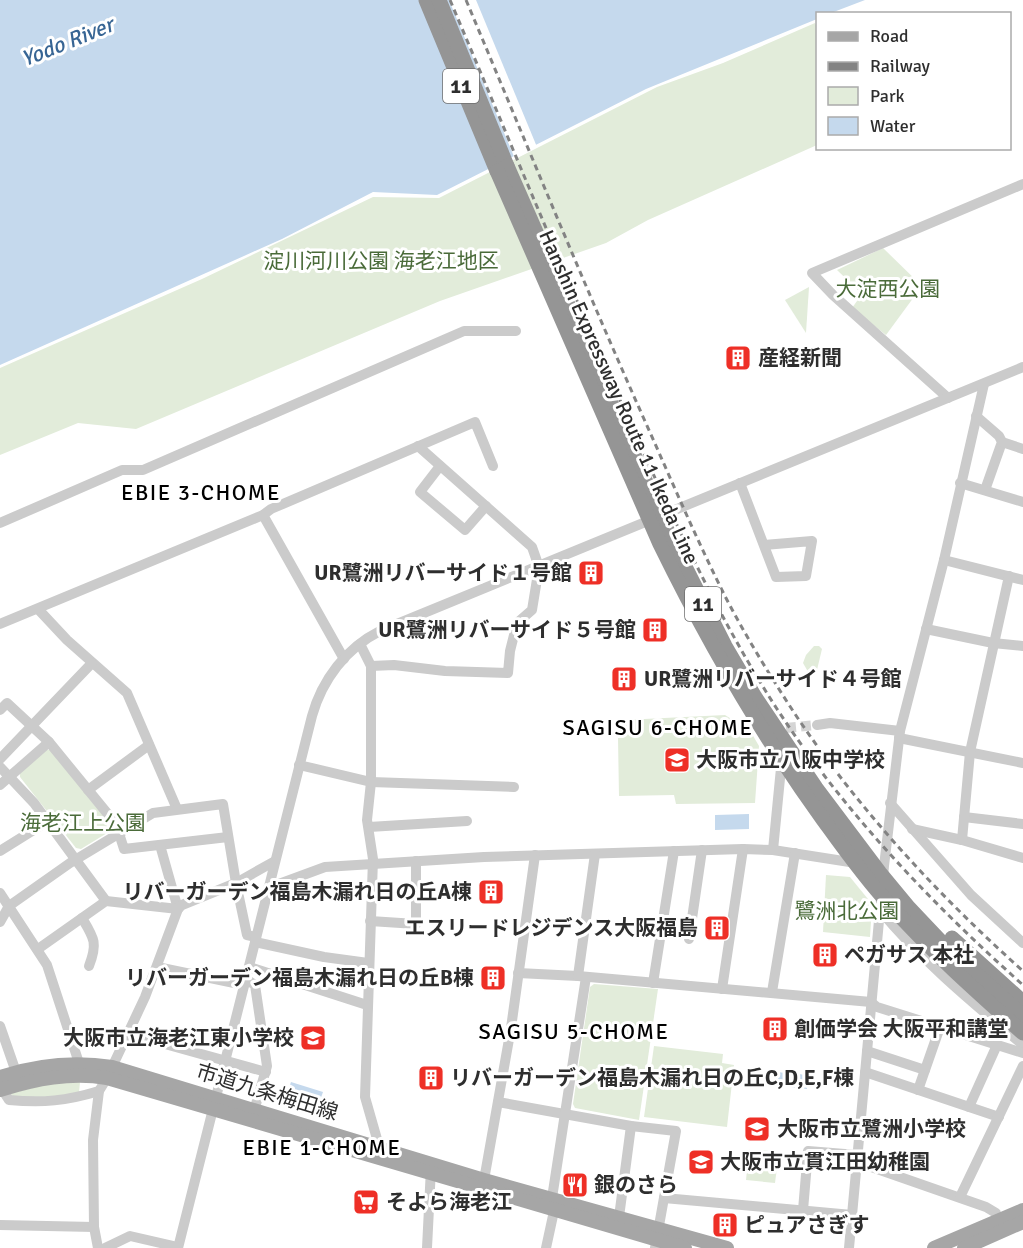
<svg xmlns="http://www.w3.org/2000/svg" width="1023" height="1248" viewBox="0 0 1023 1248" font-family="Signika,'Noto Sans JP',sans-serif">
<rect width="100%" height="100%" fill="#fff"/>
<g fill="#e2ecda">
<path d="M815,23L817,27V145L648,220L606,243L440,301L136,429L78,423L0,455V368L202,279L373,197L439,198L657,87L723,63Z"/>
<path d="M883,248L922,286L886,335L852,308L862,294L837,270Z"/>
<path d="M809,287L806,333L785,300Z"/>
<path d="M814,646H819L822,649L816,674L811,677L803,663L806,655Z"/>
<path d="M725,715L744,727V735L752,734L759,746L755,803L676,804L674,795L619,796L618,738H623L624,720Z"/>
<path d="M45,750H51L112,825V830L81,849L76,848L20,777V772Z"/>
<path d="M826,875L850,877L872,904L870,937L823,932Z"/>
<path d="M594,984L658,989L639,1120L575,1108L573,1104L590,987Z"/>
<path d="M654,1046L723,1054L722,1063L734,1065L727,1127L644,1117Z"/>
<path d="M57,1082H80L79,1093L54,1099L11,1096L12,1093Z"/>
<path d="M749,1149L779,1152L775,1183L746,1180Z"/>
</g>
<g fill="#c5d9ed">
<path d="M0,0H865L831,13L818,14L817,19L646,89L437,195L373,192L282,239L0,365Z"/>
<path d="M749,814V829L715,830V815Z"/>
<path d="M776,1072L808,1075L807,1089L774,1086Z"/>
<path d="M291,1082L323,1092L318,1106L286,1096Z"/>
</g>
<path fill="#fff" d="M449,0H476L537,147L515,159Z"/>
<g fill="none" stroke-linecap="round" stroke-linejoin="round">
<path stroke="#d5d5d5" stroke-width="10" stroke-dasharray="10 5" stroke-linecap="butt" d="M786,728L817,725"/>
<g stroke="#cbcbcb" stroke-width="10">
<path d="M948,398L833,295L812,273L1023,184"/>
<path d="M976,416L999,436L1002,442L985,490"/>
<path d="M1002,442L1023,449"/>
<path d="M440,466L420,492L465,530L486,506"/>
<path d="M740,483L776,577L806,576L812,541L764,545"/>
<path d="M960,483L1023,502"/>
<path d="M263,515L344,659"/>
<path d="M0,523L122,470H143L464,331H516"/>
<path d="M944,560L1023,580"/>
<path d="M38,609L67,640L127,693L177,809"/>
<path d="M0,624L263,515L271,509L475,422L493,466"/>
<path d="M926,629L993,643L1023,646"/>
<path d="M360,644L371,666V782L367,820L373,859L365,1097L377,1139L376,1146"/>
<path d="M371,666L394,665L445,671L508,673L510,651L517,623L532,610L539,567L532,547L418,446"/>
<path d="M0,710L7,703L49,742L116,824L124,849L228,837"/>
<path d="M817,725L830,723L900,731"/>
<path d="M899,738L1023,763"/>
<path d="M0,759L92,663"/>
<path d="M299,765L371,782L514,787"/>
<path d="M0,767L34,803L106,901"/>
<path d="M0,785L49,742"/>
<path d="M88,790L149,745"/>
<path d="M890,803L971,895L1023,943"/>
<path d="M964,817L1023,824"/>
<path d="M369,827L467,821"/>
<path d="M912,829L962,840L1023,858"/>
<path d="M962,840L970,752L1009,576"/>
<path d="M160,845L178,909"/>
<path d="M773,850L782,758"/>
<path d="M0,851L48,821"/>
<path d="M268,888L325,867L484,857L743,849L773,850L856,863"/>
<path d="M0,893L47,965L79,1063"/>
<path d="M880,910C922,961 972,1002 1023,1045"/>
<path d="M82,918C94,938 98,943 89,966"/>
<path d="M370,921L416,924V861"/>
<path d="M0,922L9,906L70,863L153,813L223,804L236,883L247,935L256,937"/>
<path d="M689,939L702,850"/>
<path d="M255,942L324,957L368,963"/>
<path d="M38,949L106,901L178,909"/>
<path d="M157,967L244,985"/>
<path d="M249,967L367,1005"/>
<path d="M518,973L578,976L871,1002L877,1007L1023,1053"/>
<path d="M578,976L595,854"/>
<path d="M246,979L255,985L267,1066L256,1104"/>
<path d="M653,983L674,851"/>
<path d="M722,989L743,849"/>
<path d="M772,992L795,853"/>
<path d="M0,1026L16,1072"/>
<path d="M131,1028L134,1033L147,1039L266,1072"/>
<path d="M867,1051L925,1070"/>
<path d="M865,1072L999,1117"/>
<path d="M2,1089L9,1100C43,1103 66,1101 99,1091"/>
<path d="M918,1090L940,1027"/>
<path d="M498,1102L631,1126L676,1131L655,1248"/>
<path d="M969,1107L997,1045"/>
<path d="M857,1162L986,1207L996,1213L997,1222"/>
<path d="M484,1180L511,1028L535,855"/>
<path d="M960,1197L1023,1066"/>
<path d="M664,1198L852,1215"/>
<path d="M803,1210L808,1151L857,1155"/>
<path d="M619,1217L631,1126"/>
<path d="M0,1225L94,1227"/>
<path d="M98,1248L94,1227L93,1140L99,1091L107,1078L145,997L178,909L182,905L236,883L275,861"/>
<path d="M105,1248L130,1236L178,1247"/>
<path d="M178,1248L312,716C322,680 346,648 380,631L1023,367"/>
<path d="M427,1248L431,1168"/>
<path d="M546,1248L554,1211L552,1198L586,977"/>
<path d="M849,1248L884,866L900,731L944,560L984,384"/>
</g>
<g stroke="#a6a6a6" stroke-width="14">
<path d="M0,1077C37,1065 73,1061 112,1067L484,1180L727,1248"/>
<path d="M0,1090C36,1079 70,1072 107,1078L685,1248"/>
<path d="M934,1248L1023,1210"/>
<path d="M964,1248L1023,1222"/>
</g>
<g stroke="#959595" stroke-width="15">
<path d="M426,0L497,171"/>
<path d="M439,0L507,166"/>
<path d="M952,938L1023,1002"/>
</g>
<g stroke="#838383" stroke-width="3" stroke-dasharray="6 4.5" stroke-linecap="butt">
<path d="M450,0C509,139 566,278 627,416C672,516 717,616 777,709C845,813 931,903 1023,985"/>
<path d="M466,0C525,140 582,280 644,419C671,479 697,541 727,600C748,640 772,679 797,717C861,812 938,895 1023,971"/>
</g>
<g stroke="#959595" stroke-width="15">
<path d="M507,166L671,539L725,646L755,697L816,788L880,873L909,908L944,945L1023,1016"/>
<path d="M497,171L660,544C707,640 759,731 822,818C843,847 864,877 889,904C930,950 976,991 1023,1033"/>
</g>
</g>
<defs>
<symbol id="building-square" viewBox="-11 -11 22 22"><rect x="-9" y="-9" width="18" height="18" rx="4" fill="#ee2f26" stroke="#fff"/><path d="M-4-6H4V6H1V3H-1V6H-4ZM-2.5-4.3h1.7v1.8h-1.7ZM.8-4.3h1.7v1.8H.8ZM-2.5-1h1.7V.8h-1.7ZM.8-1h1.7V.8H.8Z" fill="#fff"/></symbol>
<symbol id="school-square" viewBox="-11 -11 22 22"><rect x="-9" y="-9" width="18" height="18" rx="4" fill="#ee2f26" stroke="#fff"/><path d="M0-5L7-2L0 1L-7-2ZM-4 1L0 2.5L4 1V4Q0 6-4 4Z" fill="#fff"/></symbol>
<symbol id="restaurant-square" viewBox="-11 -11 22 22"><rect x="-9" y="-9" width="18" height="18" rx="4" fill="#ee2f26" stroke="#fff"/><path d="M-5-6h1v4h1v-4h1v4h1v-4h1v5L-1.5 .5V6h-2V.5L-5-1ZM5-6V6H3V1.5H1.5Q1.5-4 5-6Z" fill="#fff"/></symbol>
<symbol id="supermarket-square" viewBox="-11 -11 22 22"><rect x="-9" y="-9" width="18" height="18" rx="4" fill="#ee2f26" stroke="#fff"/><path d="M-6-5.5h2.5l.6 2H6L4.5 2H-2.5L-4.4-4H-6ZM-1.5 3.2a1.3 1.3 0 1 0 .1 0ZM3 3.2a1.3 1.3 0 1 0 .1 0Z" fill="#fff"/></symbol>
</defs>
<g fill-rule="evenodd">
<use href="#building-square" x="723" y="343" width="30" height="30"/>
<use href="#building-square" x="576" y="558" width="30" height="30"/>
<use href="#building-square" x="640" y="615" width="30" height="30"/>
<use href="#building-square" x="609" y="664" width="30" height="30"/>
<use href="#school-square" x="662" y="745" width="30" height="30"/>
<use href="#building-square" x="476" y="877" width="30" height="30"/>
<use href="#building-square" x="702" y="913" width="30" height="30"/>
<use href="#building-square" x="810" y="940" width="30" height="30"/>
<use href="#building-square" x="478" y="963" width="30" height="30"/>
<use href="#building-square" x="760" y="1014" width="30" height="30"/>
<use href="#school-square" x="298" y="1023" width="30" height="30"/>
<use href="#building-square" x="416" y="1063" width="30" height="30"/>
<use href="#school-square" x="742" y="1114" width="30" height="30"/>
<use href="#school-square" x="686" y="1147" width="30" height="30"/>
<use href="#restaurant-square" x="560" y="1170" width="30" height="30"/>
<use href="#supermarket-square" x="351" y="1187" width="30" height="30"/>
<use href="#building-square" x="710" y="1210" width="30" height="30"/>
</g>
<g text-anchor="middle" stroke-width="6" stroke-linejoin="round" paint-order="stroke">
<g fill="#fff" stroke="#6d6d6d" stroke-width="1.5">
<rect x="443" y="69" width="36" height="34" rx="4.5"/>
<rect x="685" y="587" width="36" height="34" rx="4.5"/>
</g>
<g font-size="20" font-weight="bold" fill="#2e2e2e">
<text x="461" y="93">11</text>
<text x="703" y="611">11</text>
</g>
<g font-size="21" fill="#4a6b39" stroke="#fff">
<text x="381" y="268">淀川河川公園 海老江地区</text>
<text x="888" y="296">大淀西公園</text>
<text x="83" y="830">海老江上公園</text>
<text x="847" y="918">鷺洲北公園</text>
</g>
<g font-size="21" font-weight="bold" fill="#2e2e2e" stroke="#fff" text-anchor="start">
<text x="758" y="365">産経新聞</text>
<text x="572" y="580" text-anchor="end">UR鷺洲リバーサイド１号館</text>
<text x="636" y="637" text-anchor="end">UR鷺洲リバーサイド５号館</text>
<text x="644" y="686">UR鷺洲リバーサイド４号館</text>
<text x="696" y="767">大阪市立八阪中学校</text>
<text x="472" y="899" text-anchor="end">リバーガーデン福島木漏れ日の丘A棟</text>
<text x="698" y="935" text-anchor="end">エスリードレジデンス大阪福島</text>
<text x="844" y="962">ペガサス 本社</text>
<text x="474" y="985" text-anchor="end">リバーガーデン福島木漏れ日の丘B棟</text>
<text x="794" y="1036">創価学会 大阪平和講堂</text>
<text x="294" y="1045" text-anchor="end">大阪市立海老江東小学校</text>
<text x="450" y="1085">リバーガーデン福島木漏れ日の丘C,D,E,F棟</text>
<text x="777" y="1136">大阪市立鷺洲小学校</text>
<text x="720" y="1169">大阪市立貫江田幼稚園</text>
<text x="594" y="1192">銀のさら</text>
<text x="386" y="1209">そよら海老江</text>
<text x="744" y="1232">ピュアさぎす</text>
</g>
<g font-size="21" fill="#2e2e2e" stroke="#fff">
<text transform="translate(619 397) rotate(66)" y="7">Hanshin Expressway Route 11 Ikeda Line</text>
<text transform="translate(267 1092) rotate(17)" y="7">市道九条梅田線</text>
</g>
<g font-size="22" font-style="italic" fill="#376594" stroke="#fff">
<text transform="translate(67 41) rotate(-22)" y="8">Yodo River</text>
</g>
<g font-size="22" letter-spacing="1.5" fill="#000" stroke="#fff">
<text x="201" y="500">EBIE 3-CHOME</text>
<text x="658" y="735">SAGISU 6-CHOME</text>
<text x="574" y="1039">SAGISU 5-CHOME</text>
<text x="322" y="1155">EBIE 1-CHOME</text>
</g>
</g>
<rect x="816" y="12" width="195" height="138" fill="#ffffff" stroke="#ababab" stroke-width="1.5"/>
<rect x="828" y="32" width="30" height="9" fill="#a6a6a6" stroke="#ababab" stroke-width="1.5"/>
<text x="870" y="42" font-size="18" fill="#2e2e2e">Road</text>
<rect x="828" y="62" width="30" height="9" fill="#838383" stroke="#ababab" stroke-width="1.5"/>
<text x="870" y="72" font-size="18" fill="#2e2e2e">Railway</text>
<rect x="828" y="87" width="30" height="18" fill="#e2ecda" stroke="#ababab" stroke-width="1.5"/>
<text x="870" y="102" font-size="18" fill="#2e2e2e">Park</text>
<rect x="828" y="117" width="30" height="18" fill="#c5d9ed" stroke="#ababab" stroke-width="1.5"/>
<text x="870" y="132" font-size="18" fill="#2e2e2e">Water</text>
</svg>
